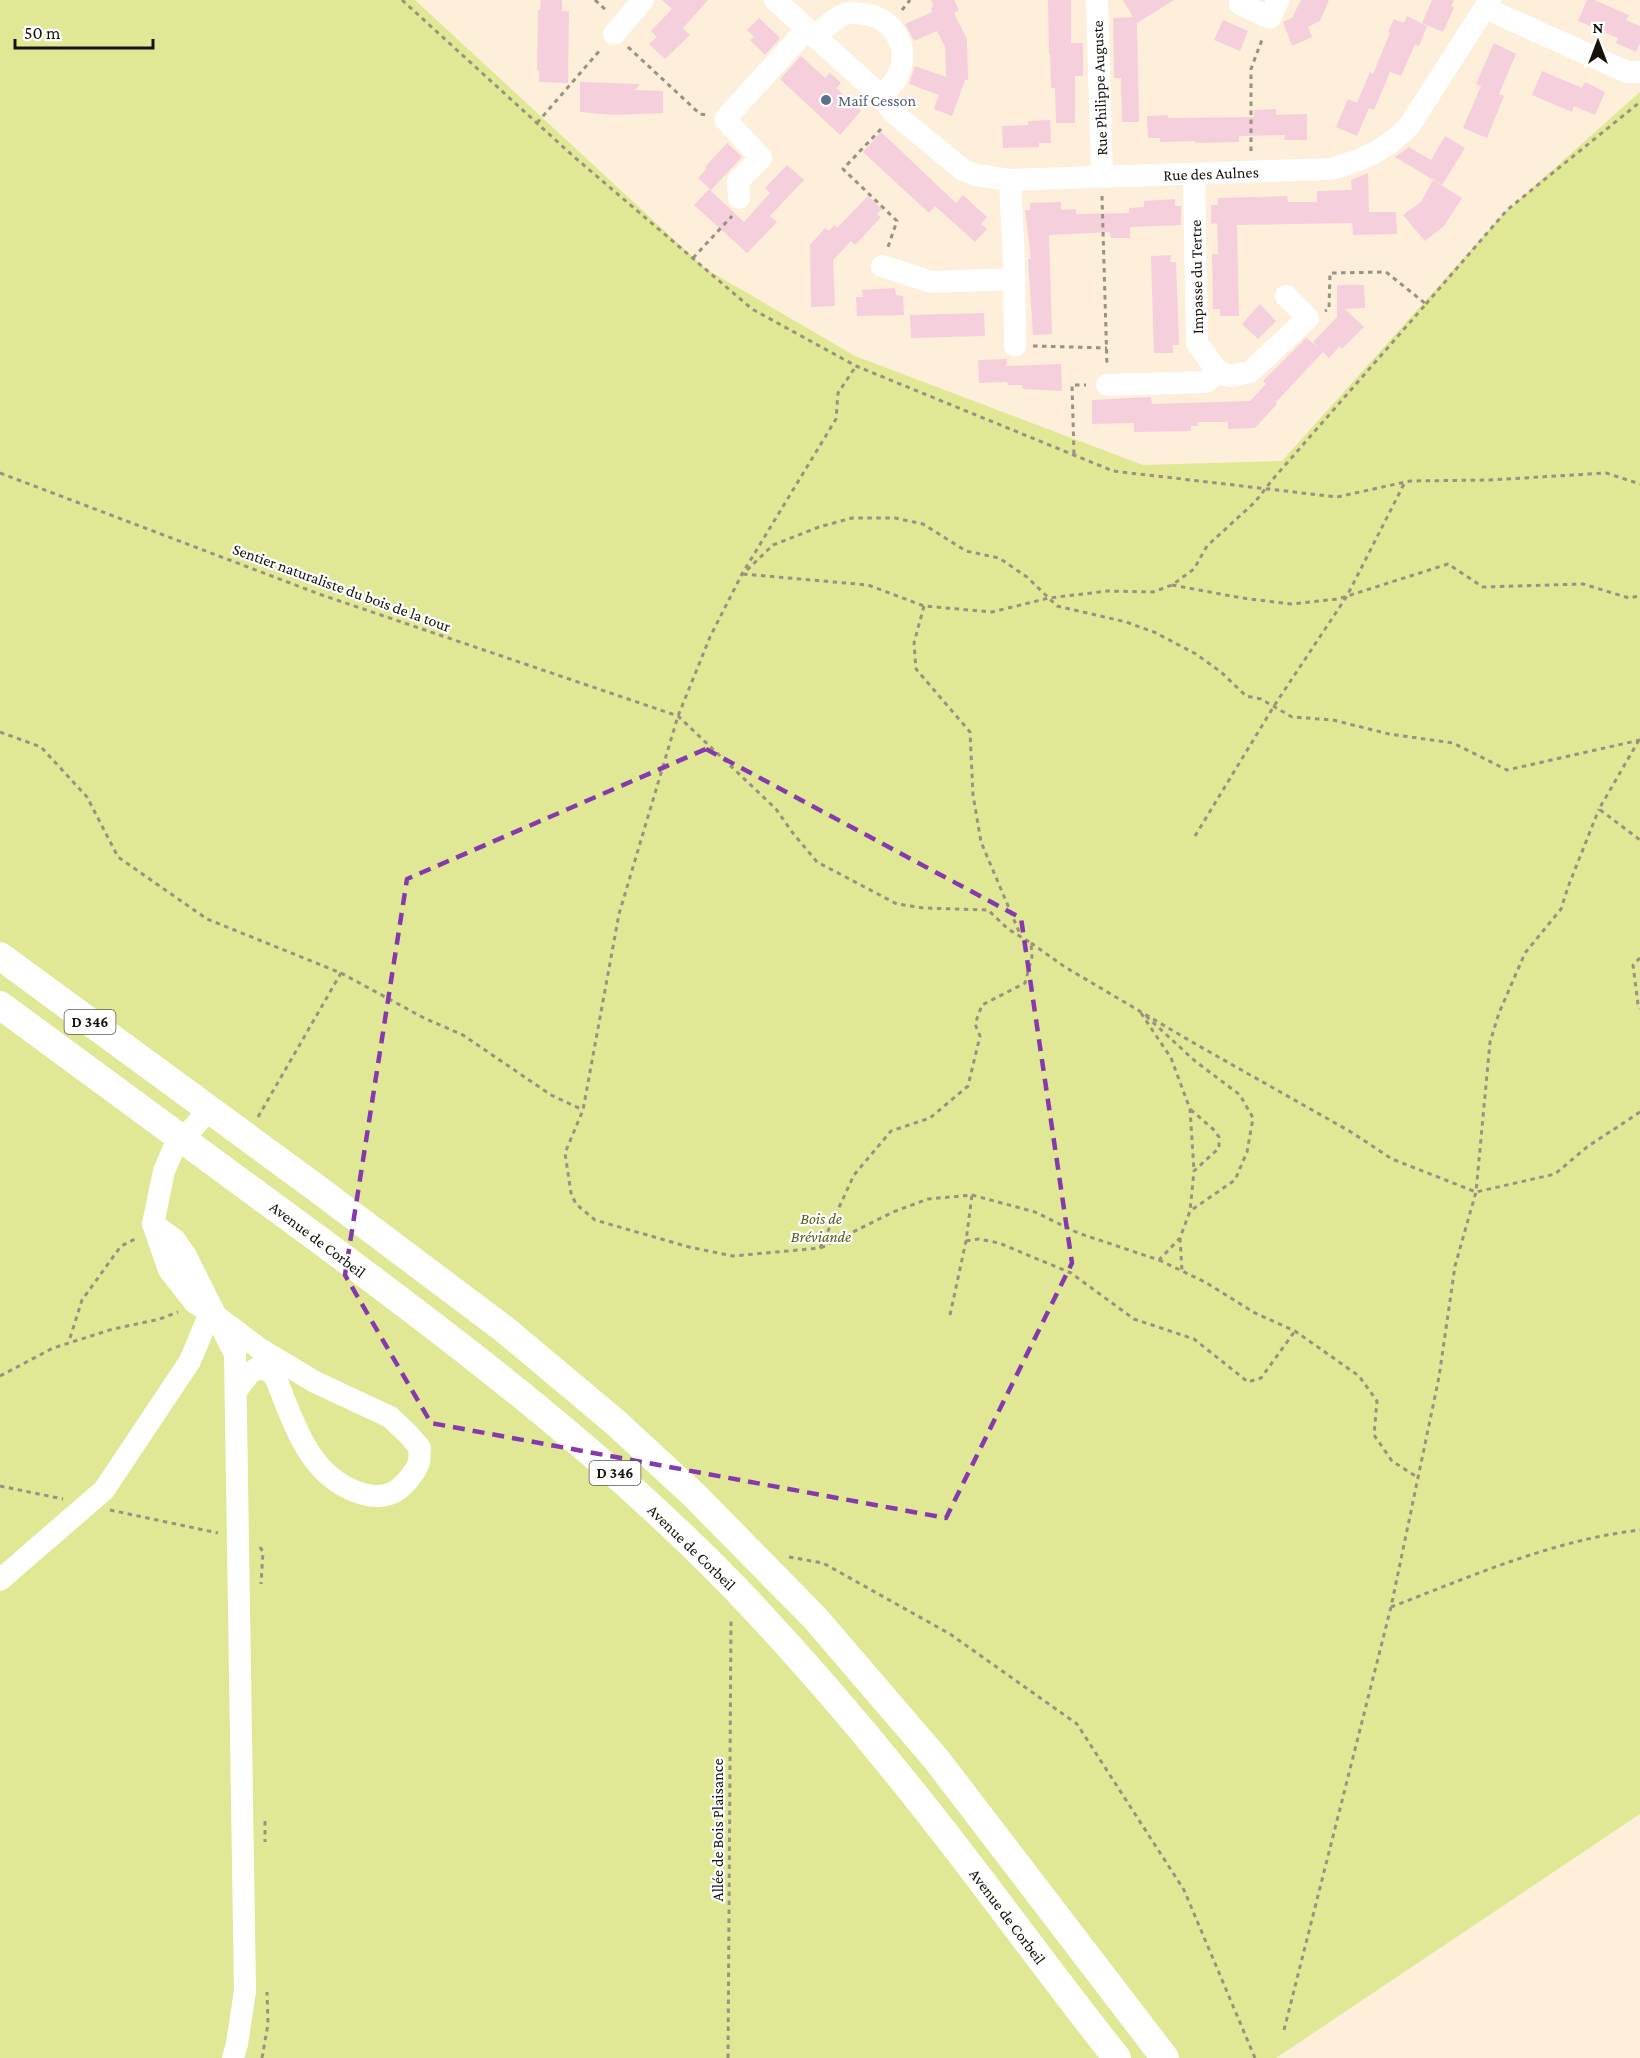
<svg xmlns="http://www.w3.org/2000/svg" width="1640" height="2058" viewBox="0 0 1640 2058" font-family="'Crimson Pro',serif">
<rect width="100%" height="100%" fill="#fdefd9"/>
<path fill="#e1e895" d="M0,0H415L706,269L855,356L1143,465L1282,461L1503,214L1640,92V1814L1276,2058H0Z"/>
<g fill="#f6cfdd">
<path d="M541,0H562V11H569L568,83L539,82V70L537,71L538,10H540Z"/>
<path d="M662,0H708L683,28L690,35L665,59L649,44L657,37L651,31L672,9Z"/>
<path d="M931,0H954L959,10L954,13L967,39L968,80H965L952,116L934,109L939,95L909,84L915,66L946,77L945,47L937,31L914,41L905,24L932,12L931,8L934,6Z"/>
<path d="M1048,0H1071V43H1083V76H1075V123H1056L1055,88H1051L1050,54H1049Z"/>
<path d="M1123,0H1174L1137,23L1139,122H1122L1121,78H1114L1113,18L1133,17Z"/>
<path d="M1301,0H1329L1320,21L1308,27L1312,37L1292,46L1283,22L1292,18Z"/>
<path d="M1432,0H1454L1451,6L1454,8L1443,32L1422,23Z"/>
<path d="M1587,0H1594L1629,15L1626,20L1640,26V43L1636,52L1616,43L1618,38L1578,21Z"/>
<path d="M1407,16L1427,26L1419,46L1415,44L1401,76L1390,72L1374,110L1369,108L1357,136L1336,127L1348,99L1357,103L1370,72L1373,74L1390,33L1388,32L1394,19L1404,23Z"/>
<path d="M759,18L780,38L765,55L750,40L754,37L747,30Z"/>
<path d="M1223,20L1248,31L1240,51L1214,40Z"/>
<path d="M1494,43L1516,54L1499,94L1504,96L1487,138L1463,128L1481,86L1476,84Z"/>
<path d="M801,56L825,78L830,73L841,83L836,88L861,111L840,135L780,79Z"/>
<path d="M1542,71L1582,88L1585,82L1605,92L1595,115L1574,106L1572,112L1532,95Z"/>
<path d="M580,82L640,84L635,90L663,91V113L614,115L580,112Z"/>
<path d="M1276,109V115L1307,114V140H1284L1285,135L1239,136V142L1195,143V141L1160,142V138H1148L1147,116L1168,115V118L1254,117V110Z"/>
<path d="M1050,120L1051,143H1039V147L1003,148L1002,126L1028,125V121Z"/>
<path d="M881,132L956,203L963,195L987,217L981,224L987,229L975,242L935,206L929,213L863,152Z"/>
<path d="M1445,136L1465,148L1442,185L1395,157L1409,147L1431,160Z"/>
<path d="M727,143L742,157L711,190L698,178L707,168L705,167Z"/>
<path d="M787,165L804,180L770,216L777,222L747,253L694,205L709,189L744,222L770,193L765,188Z"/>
<path d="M1368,173L1369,212H1396L1397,234L1353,235L1352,223L1237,225L1239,316H1220V309H1213L1212,254H1218L1217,223L1211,224V205H1218V198L1287,196L1288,202H1317V191L1352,190L1351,180Z"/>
<path d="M1433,180L1462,198L1444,226L1425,241L1403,215L1421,202Z"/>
<path d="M868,196L882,209L877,214L881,217L855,245L851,241L833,260L835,306L811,307L810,245L825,228L829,231L834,225L837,228Z"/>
<path d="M1175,199V206H1181V225L1130,227V238H1111L1110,232L1049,235L1052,334L1033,335L1028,259H1031L1025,210H1030V203L1061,202V210L1076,209V214L1129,213V208L1144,207V201Z"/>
<path d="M1171,255L1170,262H1176L1179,345H1173V353H1154L1151,256Z"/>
<path d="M1337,285H1364L1365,308L1345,309L1364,327L1342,349L1340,346L1329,358L1323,352L1276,402L1277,404L1255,428L1228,429V422H1198V426H1191V431L1134,432V423L1092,424V400L1151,397L1152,404L1250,401L1266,384L1263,381L1306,338L1318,347L1313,342L1337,317Z"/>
<path d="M895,288L896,295L903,296L904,315L857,316L856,297H863L862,290Z"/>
<path d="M1260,304L1276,321L1258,339L1242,324Z"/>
<path d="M984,313L985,336L911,338L910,315Z"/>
<path d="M1007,359L1006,366L1061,364L1062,391L1023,389L1022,385H1008L1007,382L979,383L978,360Z"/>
</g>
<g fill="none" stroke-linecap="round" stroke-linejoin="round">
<g stroke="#9b9181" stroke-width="3" stroke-dasharray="4.5 4.5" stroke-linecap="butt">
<path d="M402,0L572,155L752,309L856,366L1113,471L1337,497L1410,481L1490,480L1606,473L1640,484"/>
<path d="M595,0L607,11"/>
<path d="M902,10L910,0"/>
<path d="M628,47L700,114L706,115"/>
<path d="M537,123L601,49"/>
<path d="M881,129L843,169L897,221L888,247"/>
<path d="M1251,151V69L1263,37"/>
<path d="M1102,196L1107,366"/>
<path d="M693,258L732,216"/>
<path d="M1426,304L1507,210L1640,102"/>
<path d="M1033,346L1107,348"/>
<path d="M1074,454L1072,385H1086"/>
<path d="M0,473L319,594L678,716L776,809L792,832L817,862L897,904L924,908L988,910L1008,929L1031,943L1032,957L1025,983L982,1005L975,1024L980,1036L968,1086L930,1118L891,1131L854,1175L820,1248L733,1256L689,1247L595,1220L576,1204L571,1193L565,1153L583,1110L619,914L678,716L710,637L742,574L836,419L838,393L856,366"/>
<path d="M747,570L773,545L819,527L852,518H895L923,524L966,551L999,558L1027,577L1057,606L1126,622L1154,632L1196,654L1221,672L1246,696L1261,699L1292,717L1333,720L1389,734L1453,743L1507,770L1640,740"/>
<path d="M743,574L868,585L924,606L992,612L1049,598L1108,591L1153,592L1172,585L1194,569L1207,546L1255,502L1273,479L1426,304L1386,272L1330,273L1329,309L1325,311"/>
<path d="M1172,585L1242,598L1291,604L1338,599L1448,564L1483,587L1583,584L1629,598L1640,596"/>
<path d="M924,606L914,643L916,669L970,732L973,795L981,842L1020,934"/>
<path d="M0,732L41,747L87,797L118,857L207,919L341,973L424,1018L463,1035L551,1095L583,1110"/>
<path d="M1639,740L1599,809L1640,840"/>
<path d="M1195,836L1274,706L1347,596L1405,482"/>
<path d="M1031,943L1065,967L1192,1042L1351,1132L1392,1159L1476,1192L1555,1174L1587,1147L1640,1112"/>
<path d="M1640,958L1633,965L1638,1004L1640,1009"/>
<path d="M1141,1013L1171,1058L1190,1109L1194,1171"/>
<path d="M1146,1016L1195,1061L1240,1095L1253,1118L1247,1152L1235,1180L1190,1211"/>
<path d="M258,1117L341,973"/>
<path d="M1180,1238L1182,1271"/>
<path d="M966,1241L979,1239L999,1243L1071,1273L1134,1319L1194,1339L1248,1382L1261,1378L1295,1331"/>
<path d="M821,1248L893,1212L928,1199L972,1195L1035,1212L1078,1233L1159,1260L1180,1238L1190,1211L1194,1171L1219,1148V1137L1213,1129L1190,1109"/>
<path d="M1159,1260L1205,1282L1255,1313L1295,1331L1359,1376L1377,1401L1374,1435L1392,1461L1417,1477"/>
<path d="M950,1315L966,1241L972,1195"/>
<path d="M70,1338L82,1300L121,1246L137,1238"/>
<path d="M0,1376L53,1348L113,1329L160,1319L178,1312"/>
<path d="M0,1486L63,1499"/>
<path d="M110,1510L218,1533"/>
<path d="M260,1547L263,1552L261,1584"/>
<path d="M789,1557L823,1563L950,1634L1077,1724L1184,1890L1255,2058"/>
<path d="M1391,1607C1472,1576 1553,1540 1640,1530"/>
<path d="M265,1821V1842"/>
<path d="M1284,2030L1391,1607L1439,1377L1455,1266L1476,1192L1490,1042L1499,1013L1525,953L1561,909L1568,887L1599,809"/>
<path d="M262,2058L268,2024L267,1992"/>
<path d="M728,2058L731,1619"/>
</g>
<g stroke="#fff" stroke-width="22">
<path d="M775,0L881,96L895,114L963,170L976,175L1010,180L1331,169C1364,160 1384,151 1409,126L1490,0"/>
<path d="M1097,0L1102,176"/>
<path d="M1241,0L1240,4L1270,18L1278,0"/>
<path d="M1485,8L1627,72H1640"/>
<path d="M614,34L643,0"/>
<path d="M815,37C825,28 836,16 849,13C853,12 859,14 863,14C893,17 911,47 898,75C895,83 887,90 881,96"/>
<path d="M1194,175L1197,343L1218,372L1230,376L1250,372L1308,318L1286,296"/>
<path d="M1010,180L1014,262L1015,346"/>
<path d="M739,198L738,181L761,158L725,119L807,29"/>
<path d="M882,266L931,282L1015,279"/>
<path d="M1107,385L1206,382L1218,372"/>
<path d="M209,1110L173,1150L164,1171L153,1224L169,1270L195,1303L216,1316L260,1349L315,1382L390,1417L409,1435L420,1448C419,1452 420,1458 419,1462C416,1472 402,1489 392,1493C381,1498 368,1496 357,1492C308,1474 294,1423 276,1379L271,1371L257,1368L249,1374L236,1391"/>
<path d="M153,1224L175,1240L186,1256L235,1354L245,1991L237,2044L233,2058"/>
<path d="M0,1580L104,1490L190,1361L210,1313"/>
</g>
<g stroke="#fff" stroke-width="28">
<path d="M0,956L315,1187L504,1329L615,1422L694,1495L815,1618L936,1759L1165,2058"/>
<path d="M0,1005C109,1084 217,1164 325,1244C469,1351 610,1459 735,1588C799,1655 860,1726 918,1799C986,1884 1049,1973 1117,2058"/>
</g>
</g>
<path fill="none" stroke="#843aac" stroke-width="4.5" stroke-dasharray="12 8" stroke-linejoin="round" d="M706,749L1021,918L1072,1263L946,1518L431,1423L345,1275L407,879Z"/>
<circle fill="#5c6f8a" stroke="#fff" stroke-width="2" cx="826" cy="100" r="6"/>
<g text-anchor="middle" stroke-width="4.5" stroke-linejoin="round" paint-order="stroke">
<g fill="#fff" stroke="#5c5954" stroke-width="1.5">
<rect x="64.5" y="1010" width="51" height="24" rx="4.5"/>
<rect x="589.5" y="1461" width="51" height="24" rx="4.5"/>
</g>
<g font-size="15" font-weight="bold" fill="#16120a">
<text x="90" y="1027">D 346</text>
<text x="615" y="1478">D 346</text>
</g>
<g font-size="16" fill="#16120a" stroke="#fff">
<text transform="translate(1099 88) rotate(-92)" y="6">Rue Philippe Auguste</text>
<text transform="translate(1211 173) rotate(-2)" y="6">Rue des Aulnes</text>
<text transform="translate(1196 277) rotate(-91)" y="6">Impasse du Tertre</text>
<text transform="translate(342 587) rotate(20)" y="6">Sentier naturaliste du bois de la tour</text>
<text transform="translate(318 1239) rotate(37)" y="6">Avenue de Corbeil</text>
<text transform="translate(692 1547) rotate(44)" y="6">Avenue de Corbeil</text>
<text transform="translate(717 1830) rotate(-90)" y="6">Allée de Bois Plaisance</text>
<text transform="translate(1008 1916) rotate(53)" y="6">Avenue de Corbeil</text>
</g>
<g font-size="16" fill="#4e5e75" stroke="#fff" text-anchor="start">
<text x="838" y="106">Maif Cesson</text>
</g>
<g font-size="16" font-style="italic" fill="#585c17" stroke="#fff">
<text x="821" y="1224">Bois de<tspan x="821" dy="18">Bréviande</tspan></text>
</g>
</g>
<g transform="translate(1598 42)" stroke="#ffffff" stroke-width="4.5" paint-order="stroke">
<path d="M0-4.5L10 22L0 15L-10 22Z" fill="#16120a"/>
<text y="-9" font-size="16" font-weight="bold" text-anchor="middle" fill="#16120a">N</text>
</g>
<path d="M15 39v9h138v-9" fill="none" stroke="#16120a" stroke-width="3"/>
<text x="24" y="39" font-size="18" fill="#16120a" stroke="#ffffff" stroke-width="4.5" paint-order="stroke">50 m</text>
</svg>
